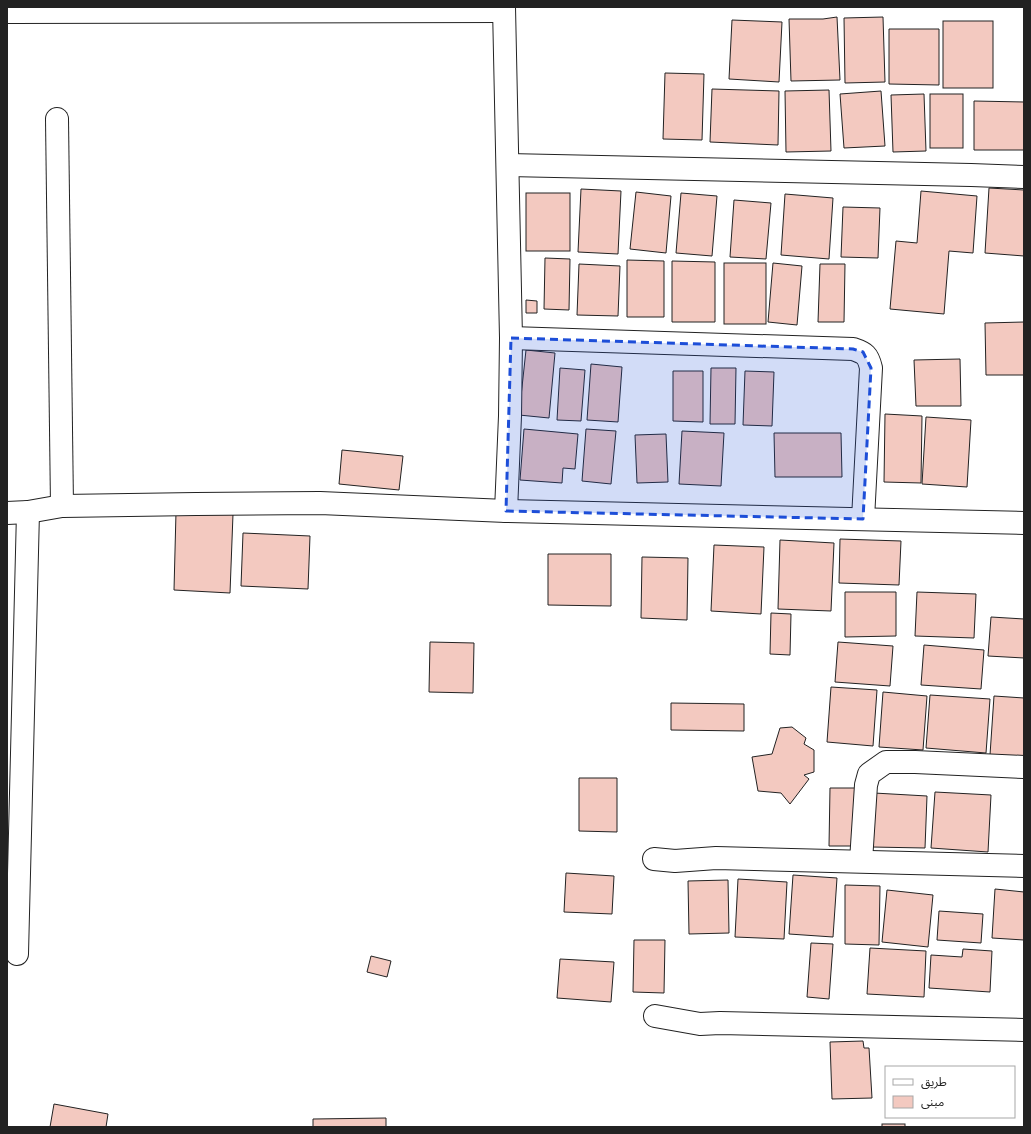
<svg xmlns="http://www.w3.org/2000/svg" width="1031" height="1134" viewBox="0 0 1031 1134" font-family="Mulish,'Noto Sans Arabic',sans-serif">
<rect width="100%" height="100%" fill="#fff"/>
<g fill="#f3c9c0" stroke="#222">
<path d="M837,17L840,80L791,81L789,19H823Z"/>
<path d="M883,17L885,82L845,83L844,18Z"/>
<path d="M732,20L782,22L779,82L729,79Z"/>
<rect x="943" y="21" width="50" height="67"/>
<path d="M889,29H939V85L889,84Z"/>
<path d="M665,73L704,74L702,140L663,139Z"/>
<path d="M712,89L779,91L778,145L710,142Z"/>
<path d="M829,90L831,151L786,152L785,91Z"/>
<path d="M881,91L885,146L844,148L840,94Z"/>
<path d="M924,94L926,151L893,152L891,95Z"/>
<rect x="930" y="94" width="33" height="54"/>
<path d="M974,101L1024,102V150H974Z"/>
<path d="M989,188L1024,190V256L985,253Z"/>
<path d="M581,189L621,191L618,254L578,252Z"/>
<path d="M921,191L977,196L973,253L949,251L944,314L890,309L896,241L917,243Z"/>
<path d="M636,192L671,196L666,253L630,249Z"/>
<rect x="526" y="193" width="44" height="58"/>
<path d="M681,193L717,196L712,256L676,253Z"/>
<path d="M785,194L833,198L829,259L781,255Z"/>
<path d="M734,200L771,203L766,259L730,257Z"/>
<path d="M843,207L880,208L878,258L841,257Z"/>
<path d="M545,258L570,259L569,310L544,309Z"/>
<path d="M627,260L664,261V317H627Z"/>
<path d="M672,261L715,262V322H672Z"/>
<rect x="724" y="263" width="42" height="61"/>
<path d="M773,263L802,266L797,325L768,322Z"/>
<path d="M579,264L620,266L618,316L577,315Z"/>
<path d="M820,264H845L844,322H818Z"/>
<path d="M526,300L537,301V313H526Z"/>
<path d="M1024,322V375H986L985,323Z"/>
<path d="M526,350L555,353L549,418L519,415Z"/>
<path d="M960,359L961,406H916L914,360Z"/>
<path d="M591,364L622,367L618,422L587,420Z"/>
<path d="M560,368L585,370L581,421L557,420Z"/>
<path d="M711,368H736L735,424H710Z"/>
<path d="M673,371H703V422L673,421Z"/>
<path d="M745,371L774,372L772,426L743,425Z"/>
<path d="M885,414L922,416L921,483L884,482Z"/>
<path d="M926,417L971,420L967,487L922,484Z"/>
<path d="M524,429L578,434L575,469L563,468L562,483L520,480Z"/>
<path d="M586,429L616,431L611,484L582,481Z"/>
<path d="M682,431L724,433L721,486L679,484Z"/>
<path d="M774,433H841L842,477H775Z"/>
<path d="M666,434L668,482L637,483L635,435Z"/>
<path d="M342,450L403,456L399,490L339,484Z"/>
<path d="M176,512L233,514L230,593L174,590Z"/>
<path d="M243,533L310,536L308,589L241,586Z"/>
<path d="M840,539L901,541L899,585L839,583Z"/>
<path d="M780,540L834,543L831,611L778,609Z"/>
<path d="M714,545L764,547L761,614L711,611Z"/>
<path d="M548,554H611V606L548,605Z"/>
<path d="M642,557L688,558L687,620L641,618Z"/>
<path d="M845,592H896V636L845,637Z"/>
<path d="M917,592L976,594L974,638L915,636Z"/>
<path d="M771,613L791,614L790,655L770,654Z"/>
<path d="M991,617L1024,619V658L988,656Z"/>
<path d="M430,642L474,643L473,693L429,692Z"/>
<path d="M838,642L893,646L890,686L835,682Z"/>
<path d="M924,645L984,650L981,689L921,685Z"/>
<path d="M831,687L877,690L873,746L827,742Z"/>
<path d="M883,692L927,696L923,750L879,747Z"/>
<path d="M930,695L990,699L986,753L926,748Z"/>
<path d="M994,696L1024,698V758L990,755Z"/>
<path d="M671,703L744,704V731L671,730Z"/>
<path d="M792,727L806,738L804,744L814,750V772L804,775L809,779L790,804L781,793L758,791L752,757L772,754L780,728Z"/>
<path d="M579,778H617V832L579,831Z"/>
<path d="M830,788H860L859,846H829Z"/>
<path d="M935,792L991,795L988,852L931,848Z"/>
<path d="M874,793L927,796L925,848L872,847Z"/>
<path d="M566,873L614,876L612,914L564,912Z"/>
<path d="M793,875L837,878L833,937L789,934Z"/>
<path d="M738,879L787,882L784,939L735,937Z"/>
<path d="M728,880L729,933L689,934L688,881Z"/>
<path d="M845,885L880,886L879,945L845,944Z"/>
<path d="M995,889L1024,892V940L992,938Z"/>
<path d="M887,890L933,895L928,947L882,942Z"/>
<path d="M939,911L983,914L981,943L937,940Z"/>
<path d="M634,940H665L664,993L633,992Z"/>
<path d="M811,943L833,944L829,999L807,997Z"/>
<path d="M870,948L926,951L924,997L867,994Z"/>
<path d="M963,949L992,951L990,992L929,988L931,955L962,957Z"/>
<path d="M371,956L391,961L387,977L367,972Z"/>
<path d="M560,959L614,962L611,1002L557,998Z"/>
<path d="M863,1041L864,1048H869L872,1098L832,1099L830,1042Z"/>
<path d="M54,1104L108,1114L106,1127H50Z"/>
<path d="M386,1118V1127H313V1119Z"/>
<rect x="882" y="1124" width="23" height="3"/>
</g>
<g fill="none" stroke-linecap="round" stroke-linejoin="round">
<defs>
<g id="minor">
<path d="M504,7L511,338L510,416L506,511"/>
<path d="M7,12L504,11"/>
<path d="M57,119L62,506"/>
<path d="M508,165L971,175L1024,177"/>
<path d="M511,338L853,349C865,353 868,355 871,368L863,519"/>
<path d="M7,513L28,512L62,506L196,504L320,503L506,511L1024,523"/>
<path d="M654,859L675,861L716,858L1024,866"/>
<path d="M861,861L866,785L869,774L886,762H915L1024,767"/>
<path d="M17,954L28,512"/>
<path d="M655,1016L700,1024L720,1023L1024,1030"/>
</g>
</defs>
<use href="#minor" stroke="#222" stroke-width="24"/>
<use href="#minor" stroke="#fff" stroke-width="22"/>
</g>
<path fill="#1d4ed8" fill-opacity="0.2" stroke="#1d4ed8" stroke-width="3" stroke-dasharray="8 5" stroke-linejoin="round" d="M511,338L853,349L863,352L871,368L863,519L506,511Z"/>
<rect width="1031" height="1134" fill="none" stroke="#222222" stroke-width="16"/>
<rect x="885" y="1066" width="130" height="52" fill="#ffffff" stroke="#a7a7a7"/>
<rect x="893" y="1079" width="20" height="6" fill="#ffffff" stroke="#a7a7a7"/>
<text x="921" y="1086" font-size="12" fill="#222222">طريق</text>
<rect x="893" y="1096" width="20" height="12" fill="#f3c9c0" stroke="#a7a7a7"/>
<text x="921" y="1106" font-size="12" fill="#222222">مبنى</text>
</svg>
